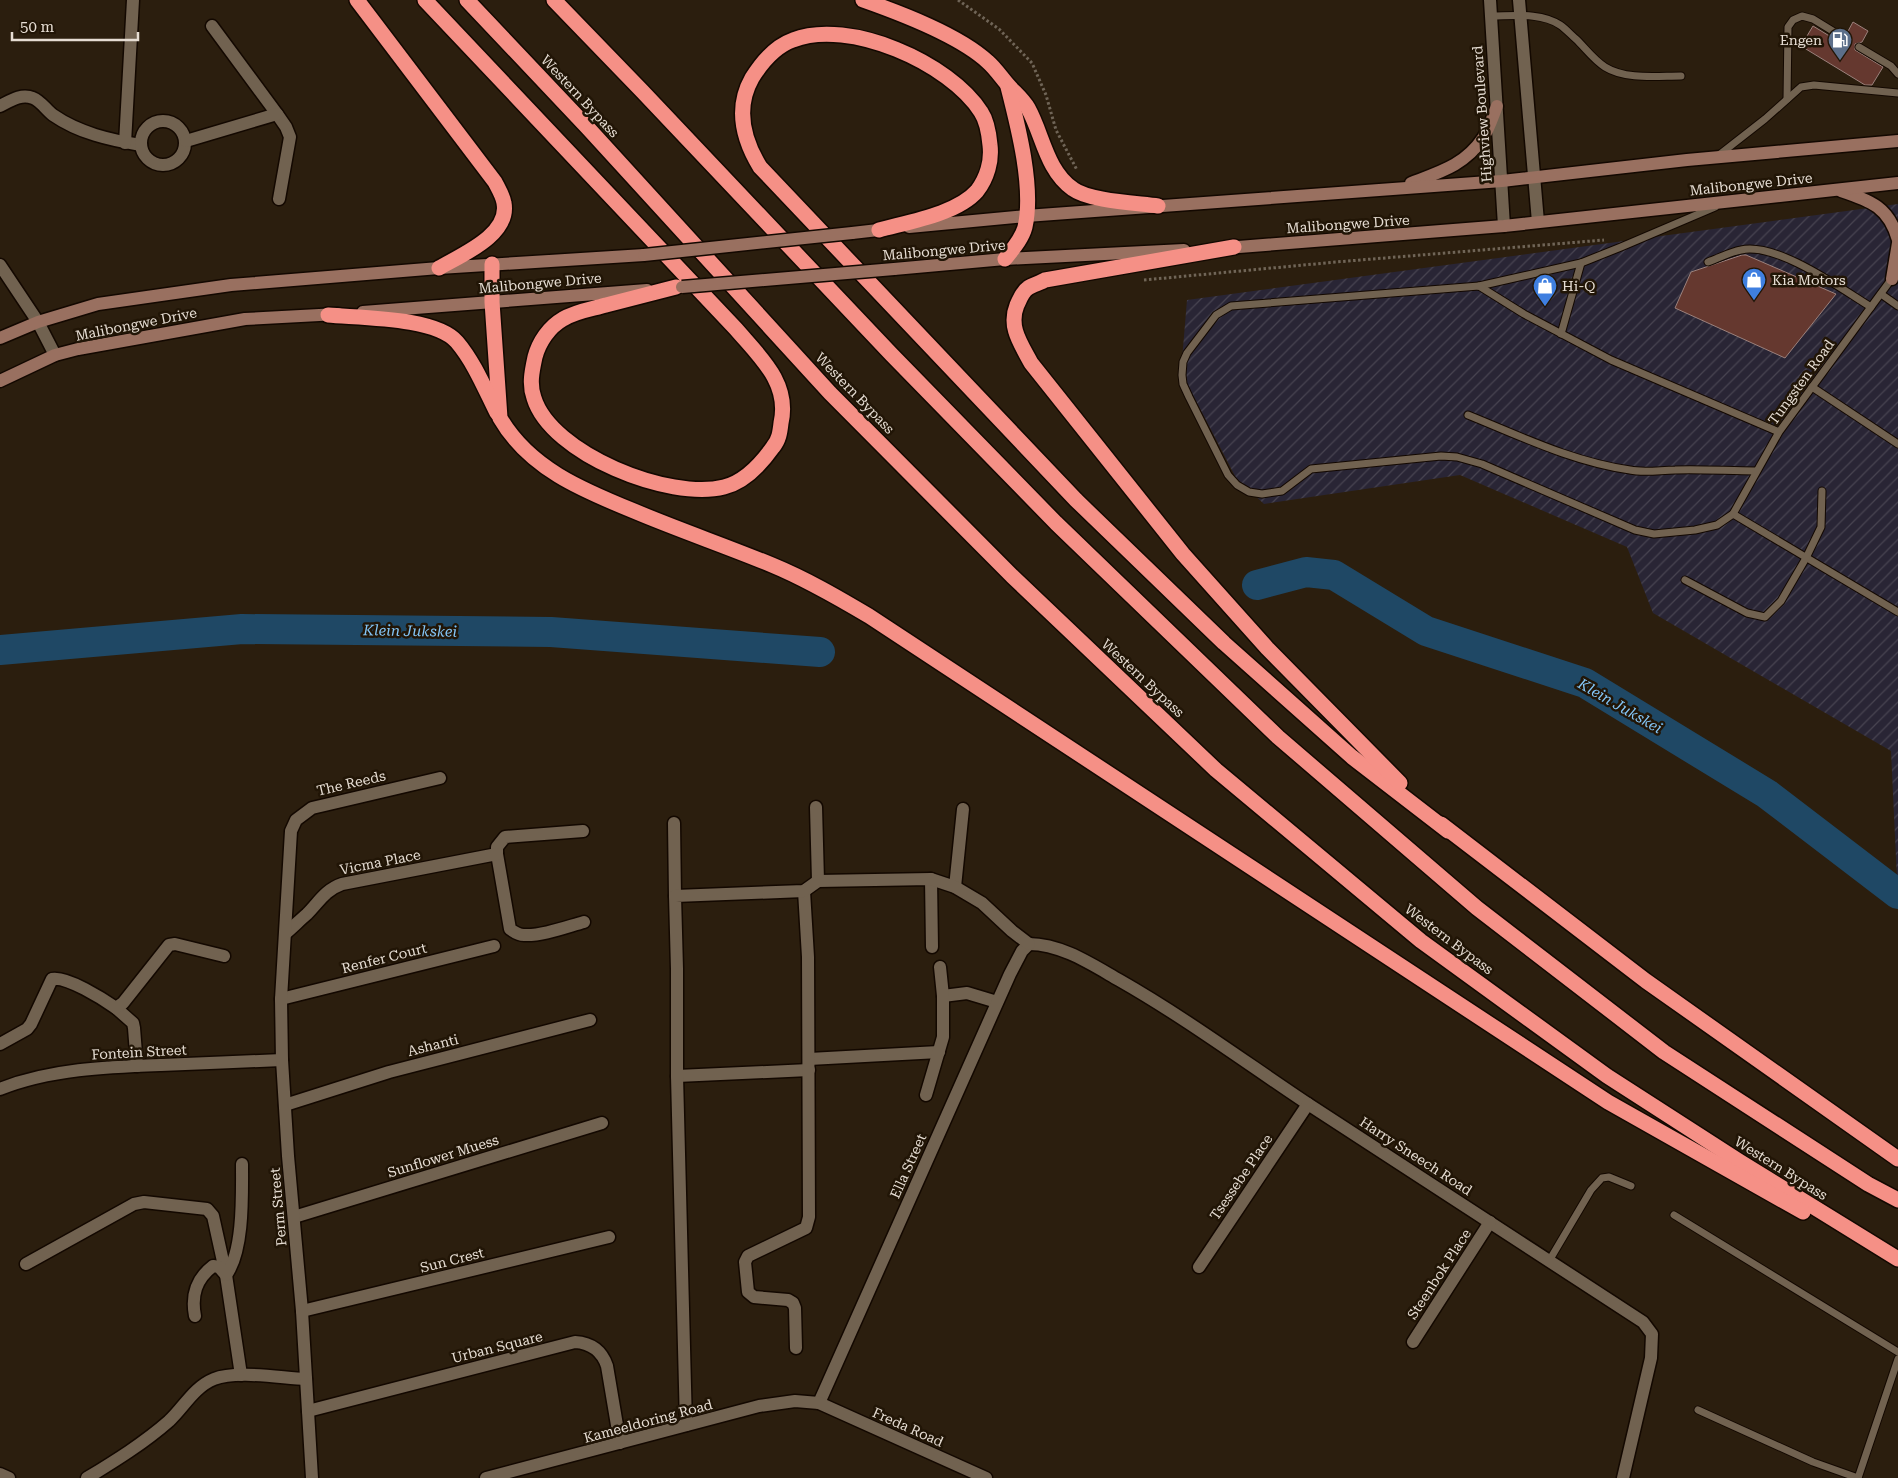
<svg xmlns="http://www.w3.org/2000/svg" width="1898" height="1478" viewBox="0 0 1898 1478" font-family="'Roboto Serif',serif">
<defs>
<pattern id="industrial-furrows" width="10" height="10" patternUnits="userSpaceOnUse" patternTransform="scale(1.25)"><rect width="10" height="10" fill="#292535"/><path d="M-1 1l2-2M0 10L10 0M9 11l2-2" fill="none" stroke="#484451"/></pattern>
</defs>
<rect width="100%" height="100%" fill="#2b1e0e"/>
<path fill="url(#industrial-furrows)" d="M1898,204V901L1891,751L1653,613L1627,547L1460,475L1264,504L1236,478L1181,372L1187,300Z"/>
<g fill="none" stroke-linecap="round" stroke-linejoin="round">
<g stroke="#1f4865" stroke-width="30">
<path d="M1257,585L1306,572L1334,575L1426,631L1585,683L1767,794L1898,894"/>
<path d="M0,650L242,629L551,632L820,652"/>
</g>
</g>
<g fill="#65382f" stroke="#9b817c">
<path d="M1853,22L1868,31L1862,42L1855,44V50L1883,67L1872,85H1865L1801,46L1813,26L1841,43H1846L1849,39L1847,33Z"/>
<path d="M1742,255H1746L1836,294L1785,358L1675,308L1691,272Z"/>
</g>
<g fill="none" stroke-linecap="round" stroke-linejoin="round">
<defs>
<g id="lane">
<path d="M1491,16C1512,16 1541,12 1560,25C1566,29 1571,35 1577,40C1586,49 1594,60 1605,67C1626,80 1657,76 1681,76"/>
<path d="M1859,47L1891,66L1898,74"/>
<path d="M1787,99L1788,27L1793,20L1802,16L1813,19L1844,38"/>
<path d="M1719,155L1765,119L1801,87L1814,85L1898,93"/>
<path d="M1708,262C1719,258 1730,252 1741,250C1777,242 1840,288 1871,307"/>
<path d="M1479,286L1581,263L1621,247L1715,207"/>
<path d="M1881,294L1898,306"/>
<path d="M1561,334L1581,263"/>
<path d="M1812,387L1898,444"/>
<path d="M1468,415C1520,436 1573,462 1630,470C1644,473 1661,470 1675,470C1702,469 1729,471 1756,471"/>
<path d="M1779,432L1611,360L1524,314L1479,286L1231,306L1216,315L1187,353L1183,362L1182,375L1183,384L1189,397L1228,475L1237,485L1249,492L1262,494L1282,491L1311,469L1441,456L1457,457L1482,464L1635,530L1654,534L1695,530L1717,525L1733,514L1779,432L1893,277"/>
<path d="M1733,514L1898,612"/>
<path d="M1685,580L1747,613L1765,617L1781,601L1806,558L1821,527L1822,491"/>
<path d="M1674,1215L1898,1352"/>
<path d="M1549,1261L1591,1190L1602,1178L1609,1177L1631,1186"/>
<path d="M1698,1410L1813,1462L1858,1478"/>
<path d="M1858,1478L1898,1359"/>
</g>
<g id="street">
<path d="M1490,0L1504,226"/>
<path d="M1519,0L1538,222"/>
<path d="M212,26L277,114L286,127L290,137L279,199"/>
<path d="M0,106C10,101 21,93 33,98C41,101 46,110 53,115C79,133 110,140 141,145"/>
<circle cx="163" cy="143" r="22"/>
<path d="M186,141L277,114"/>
<path d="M125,143L133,0"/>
<path d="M0,265L38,322L55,355"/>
<path d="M816,807L818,881"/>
<path d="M674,823L675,896"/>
<path d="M583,831L505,837L497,847V854L510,929C514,932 518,935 524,935C542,936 566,927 584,922"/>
<path d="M931,879L932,947"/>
<path d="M955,887L963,809"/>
<path d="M286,933C293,927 300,920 307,914C319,902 325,890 342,884L497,854"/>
<path d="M1029,944C1061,944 1091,964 1119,980C1184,1017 1245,1062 1308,1104C1419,1177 1532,1249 1643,1322L1652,1334L1651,1358L1623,1478"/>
<path d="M943,996L967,993L997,1002"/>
<path d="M281,999L494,946"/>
<path d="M116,1008L133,1023L134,1028L137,1066"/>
<path d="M0,1044L27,1029L31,1024L52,979C67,976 103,999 116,1008L123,1003L169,945L175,944L224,956"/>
<path d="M809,1059L939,1052"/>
<path d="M677,1076L809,1070"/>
<path d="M0,1089C50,1069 107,1067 161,1065C201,1063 242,1062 282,1060"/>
<path d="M926,1095L943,1037V996L940,967"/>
<path d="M285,1105L389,1072L590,1020"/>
<path d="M294,1217L602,1123"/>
<path d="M26,1264L134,1204L144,1202L207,1209L213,1216L226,1275L241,1375"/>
<path d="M1199,1267L1308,1104"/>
<path d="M302,1311L609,1237"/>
<path d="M195,1316C191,1295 196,1279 213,1266L219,1267L226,1275C244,1251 242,1194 242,1164"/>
<path d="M1413,1342L1490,1222"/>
<path d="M796,1348L795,1308L793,1303L788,1300L754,1297L748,1292L745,1262L748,1256L806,1228L809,1217L808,957L804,891"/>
<path d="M819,1403L1010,974L1022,951L1029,944"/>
<path d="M308,1411L575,1342C591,1343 602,1351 607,1366L620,1443"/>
<path d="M686,1425L677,1076V969L675,896L804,891L818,881L931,879L955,887L982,903L1012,931L1029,944"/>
<path d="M0,1474L9,1478"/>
<path d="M87,1478C115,1461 144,1443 169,1421C184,1407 194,1387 214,1379C236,1370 281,1378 306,1379"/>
<path d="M312,1478L302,1311L288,1156L282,1060L281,999L291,831L296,820L312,808L440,778"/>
<path d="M486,1478L759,1406L795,1401L819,1403L986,1478"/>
</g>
<g id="secondary">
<path d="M1411,183C1440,172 1465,165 1483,138C1489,129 1493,116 1497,106"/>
<path d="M1841,191C1871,201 1889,207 1898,240"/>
<path d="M909,227L1026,216L1502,181L1687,160L1898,141"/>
<path d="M852,233L887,229"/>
<path d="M1226,248L1504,226L1898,183"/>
<path d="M894,269L1005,259L1184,250"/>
<path d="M1892,279L1898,243"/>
<path d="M363,312L647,290"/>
<path d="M0,338L38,322L98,304L231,285L439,268L644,255"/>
<path d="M0,381L55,355L78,349L245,319L338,314"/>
</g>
<g id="highway">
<path d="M357,0L495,182C498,188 503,196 504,203C510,235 461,255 439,268"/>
<path d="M425,0L736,329C760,357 790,383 781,423C780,432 779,440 773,447C761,464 744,482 724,487C670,501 551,454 534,398C529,384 532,371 535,357C539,342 549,327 563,319C576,311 592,309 606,305C629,299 653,293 676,287"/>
<path d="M467,0L588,128L830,393L1012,576L1216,770L1421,941L1607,1076L1739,1161L1898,1259"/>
<path d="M554,0L642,91L892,355L1056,523L1278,737L1477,908L1664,1052L1868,1184L1898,1200"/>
<path d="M863,0C900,13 959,35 988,62C995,68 1001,77 1008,85C1014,92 1023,99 1028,108C1043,135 1046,170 1073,189C1089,201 1137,203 1158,206"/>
<path d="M879,230C908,222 957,214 977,191C987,178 992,161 990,145C989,134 987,121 981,112C950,63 849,18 793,40C776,46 762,62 752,78C735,108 743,139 760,167L1076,500L1224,643L1352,757L1448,831"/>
<path d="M1234,247L1045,280C1040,283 1032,285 1028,288C1022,292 1020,299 1017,305C1008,327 1021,344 1031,363L1183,554L1267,648L1400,783"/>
<path d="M1005,259C1012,250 1022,239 1025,227C1034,188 1018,126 1008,87"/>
<path d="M492,264V302L500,418C529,468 582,490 634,511C679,530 726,546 772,565C806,579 837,597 869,616L1608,1102L1803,1212"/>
<path d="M328,315C360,318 436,317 457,342C474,362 485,389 497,413"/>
<path d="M1441,824L1646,981L1898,1159"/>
</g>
</defs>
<use href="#lane" stroke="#130800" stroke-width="9"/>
<use href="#street" stroke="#130800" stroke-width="15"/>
<use href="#secondary" stroke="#130800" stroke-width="15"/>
<use href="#highway" stroke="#130800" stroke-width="18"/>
<g stroke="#706557" stroke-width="3" stroke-dasharray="2.5 2.5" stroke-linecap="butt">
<path d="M958,0L999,29L1032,63L1046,95L1056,130L1077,170"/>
<path d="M1144,280L1336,262L1604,240"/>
</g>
<use href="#lane" stroke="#716250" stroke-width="7"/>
<use href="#street" stroke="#716250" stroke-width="12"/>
<use href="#secondary" stroke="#997060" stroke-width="12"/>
<use href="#highway" stroke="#f59086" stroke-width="15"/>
<defs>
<g id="secondary-bridge">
<path d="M644,255L852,233"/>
<path d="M682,287L894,269"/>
</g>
</defs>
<use href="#secondary-bridge" stroke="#130800" stroke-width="15" stroke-linecap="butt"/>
<use href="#secondary-bridge" stroke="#997060" stroke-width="12"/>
</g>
<defs>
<symbol id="fuel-pin" viewBox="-11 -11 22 30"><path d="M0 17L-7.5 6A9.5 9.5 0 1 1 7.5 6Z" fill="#5c6f8a" stroke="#211506"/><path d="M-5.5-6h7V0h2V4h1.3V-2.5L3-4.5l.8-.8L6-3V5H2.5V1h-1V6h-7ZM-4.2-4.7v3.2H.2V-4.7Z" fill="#fff"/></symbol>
<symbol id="shop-pin" viewBox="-11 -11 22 30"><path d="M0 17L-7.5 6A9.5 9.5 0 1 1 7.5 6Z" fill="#3f7fe0" stroke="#211506"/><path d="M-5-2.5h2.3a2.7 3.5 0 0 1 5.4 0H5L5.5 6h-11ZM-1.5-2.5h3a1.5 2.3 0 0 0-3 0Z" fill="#fff"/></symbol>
</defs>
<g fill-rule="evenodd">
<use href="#fuel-pin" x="1826" y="26" width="28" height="38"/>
<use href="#shop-pin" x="1740" y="266" width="28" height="38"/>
<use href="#shop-pin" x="1531" y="272" width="28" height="38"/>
</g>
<g text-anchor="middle" stroke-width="5" stroke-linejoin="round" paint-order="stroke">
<g font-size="14" fill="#e6ddd3" stroke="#211506" text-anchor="start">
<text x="1822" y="45" text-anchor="end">Engen</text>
<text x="1772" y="285">Kia Motors</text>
<text x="1562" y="291">Hi-Q</text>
</g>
<g font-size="14" fill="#e6ddd3" stroke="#211506">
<text transform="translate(580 96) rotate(47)" y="5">Western Bypass</text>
<text transform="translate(1482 114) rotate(-94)" y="5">Highview Boulevard</text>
<text transform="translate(1751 184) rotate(-6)" y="5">Malibongwe Drive</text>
<text transform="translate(1348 224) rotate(-4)" y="5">Malibongwe Drive</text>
<text transform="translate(944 250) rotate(-5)" y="5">Malibongwe Drive</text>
<text transform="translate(540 283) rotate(-5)" y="5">Malibongwe Drive</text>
<text transform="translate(136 324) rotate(-11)" y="5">Malibongwe Drive</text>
<text transform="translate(1801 382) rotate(-54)" y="5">Tungsten Road</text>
<text transform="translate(855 393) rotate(46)" y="5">Western Bypass</text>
<text transform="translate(1143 678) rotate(43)" y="5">Western Bypass</text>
<text transform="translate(351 783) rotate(-13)" y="5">The Reeds</text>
<text transform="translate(380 862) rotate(-11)" y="5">Vicma Place</text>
<text transform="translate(1449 939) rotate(37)" y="5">Western Bypass</text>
<text transform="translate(384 958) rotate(-14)" y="5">Renfer Court</text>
<text transform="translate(433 1045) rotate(-14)" y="5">Ashanti</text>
<text transform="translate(139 1052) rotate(-3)" y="5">Fontein Street</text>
<text transform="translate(443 1156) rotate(-17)" y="5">Sunflower Muess</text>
<text transform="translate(1416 1156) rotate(33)" y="5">Harry Sneech Road</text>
<text transform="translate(908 1166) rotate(-66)" y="5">Ella Street</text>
<text transform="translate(1781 1168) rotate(32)" y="5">Western Bypass</text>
<text transform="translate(1241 1177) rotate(-56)" y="5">Tsessebe Place</text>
<text transform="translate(278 1207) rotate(-95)" y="5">Perm Street</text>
<text transform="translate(452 1260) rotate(-14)" y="5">Sun Crest</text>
<text transform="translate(1439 1274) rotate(-57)" y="5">Steenbok Place</text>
<text transform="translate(497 1347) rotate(-14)" y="5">Urban Square</text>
<text transform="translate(648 1421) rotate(-15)" y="5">Kameeldoring Road</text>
<text transform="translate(908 1427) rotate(24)" y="5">Freda Road</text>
</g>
<g font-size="15" font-style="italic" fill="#84c6f7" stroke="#211506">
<text transform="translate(410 631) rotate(1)" y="5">Klein Jukskei</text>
<text transform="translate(1620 706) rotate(30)" y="5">Klein Jukskei</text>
</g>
</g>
<path d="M12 32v8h126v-8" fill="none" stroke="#e6ddd3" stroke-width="2.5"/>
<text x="20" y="32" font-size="15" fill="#e6ddd3" stroke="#211506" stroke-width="4" paint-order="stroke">50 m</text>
</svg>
